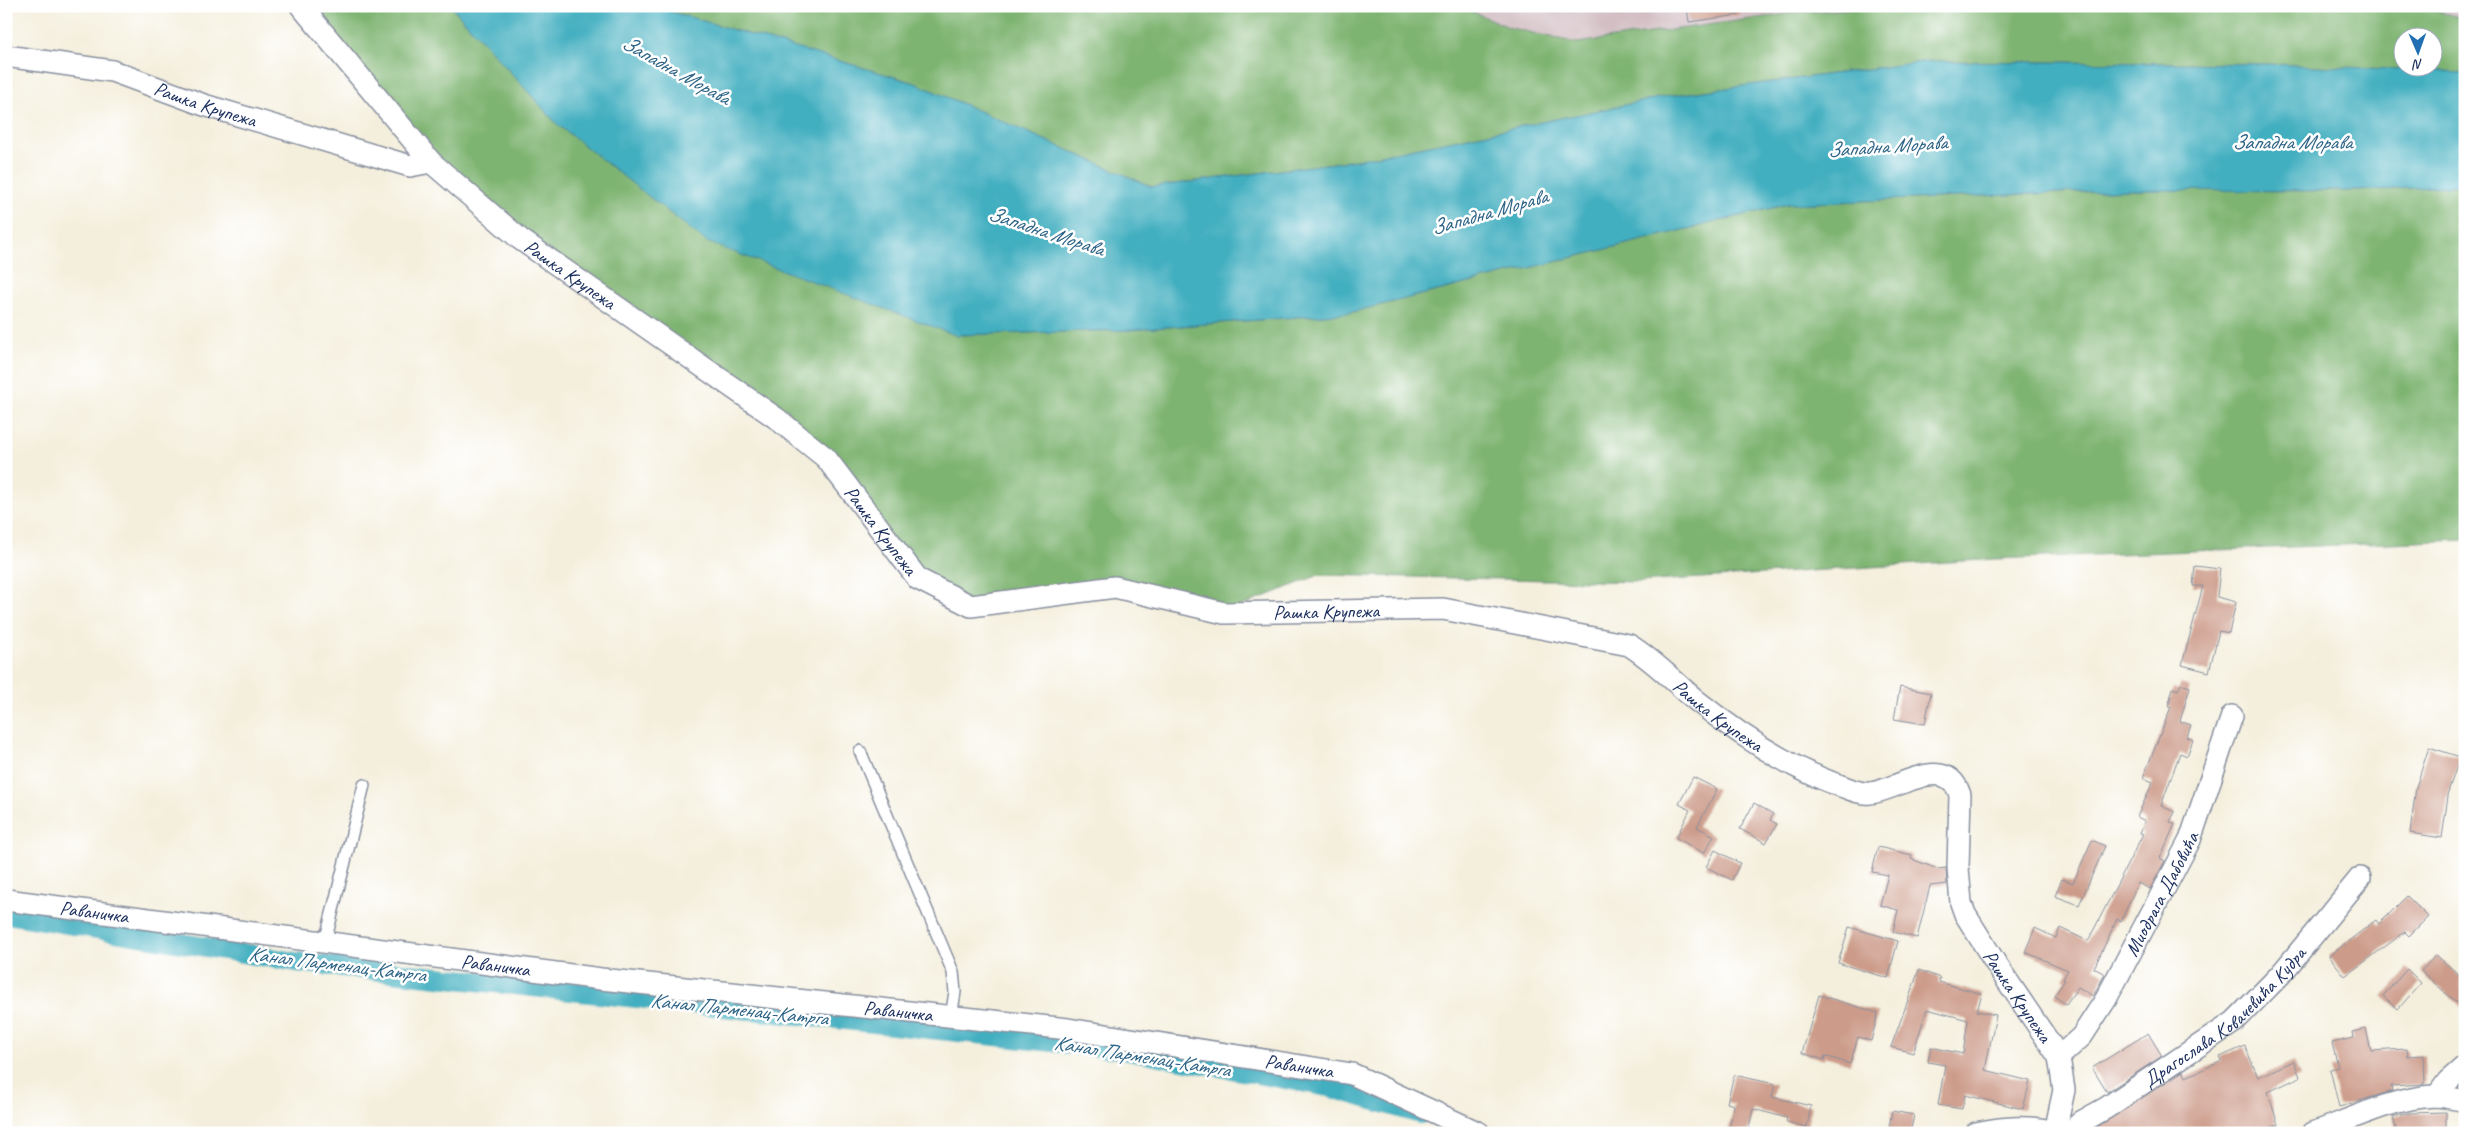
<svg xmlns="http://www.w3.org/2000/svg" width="2471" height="1139" viewBox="0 0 2471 1139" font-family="Caveat,sans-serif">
<rect width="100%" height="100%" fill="#fff"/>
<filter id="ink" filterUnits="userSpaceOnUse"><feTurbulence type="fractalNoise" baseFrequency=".02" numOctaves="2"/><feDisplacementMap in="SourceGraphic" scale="10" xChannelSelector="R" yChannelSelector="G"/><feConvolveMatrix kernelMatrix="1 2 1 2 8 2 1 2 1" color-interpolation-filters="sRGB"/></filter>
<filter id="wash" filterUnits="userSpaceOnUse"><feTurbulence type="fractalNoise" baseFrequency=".0096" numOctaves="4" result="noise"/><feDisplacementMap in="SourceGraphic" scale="20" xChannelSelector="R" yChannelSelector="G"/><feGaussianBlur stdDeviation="1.12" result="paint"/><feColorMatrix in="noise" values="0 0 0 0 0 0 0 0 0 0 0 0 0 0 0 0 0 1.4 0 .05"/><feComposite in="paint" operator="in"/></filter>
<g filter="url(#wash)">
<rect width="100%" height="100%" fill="#f4efdd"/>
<g fill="#d2bec3">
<path d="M1459,6H1901L1802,12L1577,43L1511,28Z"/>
<path d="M2412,6H2465V18Z"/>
</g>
<g fill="#7eb471" stroke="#4c7268" fill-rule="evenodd">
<path d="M301,6H451L558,125L955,335L1129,330L1348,313L1788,204L2129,190L2357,191L2465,185V540L1996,559L1639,582L1319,575L1224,613L1115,587L971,606L918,579L826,458L431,162Z"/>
<path d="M652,6H1459L1511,28L1577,43L1802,12L1901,6H2412L2465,18V72L2265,64L1929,61L1668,96L1357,160L1152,187L915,83ZM2404,38H2434V68H2404Z"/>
</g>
<path fill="#42afc0" stroke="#2e6f8f" d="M451,6H652L915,83L1152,187L1357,160L1668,96L1929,61L2265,64L2465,72V185L2357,191L2129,190L1788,204L1348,313L1129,330L955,335L707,242L558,125Z"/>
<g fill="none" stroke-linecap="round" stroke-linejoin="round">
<path stroke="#42afc0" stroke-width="20" d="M6,914L296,962L1128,1050L1328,1087L1420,1114"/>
</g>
<g id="blocks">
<g fill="#cc9b8a">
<path d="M1701,6H1739V15L1689,22L1687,8Z"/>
<path d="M2195,566L2220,569L2217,597L2236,602L2229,633L2219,631L2209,672L2182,665L2203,586H2193Z"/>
<path d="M2181,684L2190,687L2180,721L2191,725L2187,737L2193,740L2187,756L2180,753L2161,806L2175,812L2170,822L2175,824L2160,858L2165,861L2150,889L2138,883L2121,921L2117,919L2094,968L2105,974L2093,996L2078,987L2066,1004L2054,996L2065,980L2063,979L2068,970L2025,952L2035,928L2056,938L2060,928L2088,941L2143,834L2140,833L2145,821L2137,817L2153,782L2143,778L2171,707H2168L2173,688L2178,690Z"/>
<path d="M1900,687L1931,693L1925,724L1894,719Z"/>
<path d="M2429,747L2460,757L2449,789L2442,838L2410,833L2416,787Z"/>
<path d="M1693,777L1717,789L1697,827L1714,836L1704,853L1676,838L1690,810L1679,804Z"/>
<path d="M1754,803L1773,814L1770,820L1777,824L1766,843L1740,829Z"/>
<path d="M2092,840L2105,846L2079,905L2055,896L2062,879L2073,883Z"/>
<path d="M1878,847L1912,855L1911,859L1938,869L1946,868L1947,884L1930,886L1917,938L1893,932L1898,910L1880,905L1888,875L1872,872Z"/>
<path d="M1715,850L1740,863L1732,880L1706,867Z"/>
<path d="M2407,896L2428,917L2409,936L2405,932L2345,976L2329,956L2376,920L2379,924Z"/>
<path d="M1849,927L1898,941L1888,978L1838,963Z"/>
<path d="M2436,955L2465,980V1010L2421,971Z"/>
<path d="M2407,969L2421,983L2398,1009L2383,996Z"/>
<path d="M1919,970L1940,978L1939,982L1982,994L1977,1011L1996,1015L1985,1070L2030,1081L2023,1109L1965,1095L1962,1109L1938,1105L1945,1065L1928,1062L1931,1047L1963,1054L1968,1020L1927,1009L1913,1053L1891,1047Z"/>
<path d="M1819,995L1878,1013L1871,1041L1858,1037L1850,1064L1825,1056L1824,1060L1802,1053Z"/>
<path d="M2366,1029L2371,1051L2407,1049L2408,1056L2424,1055L2425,1084L2391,1086L2392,1091L2339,1107L2330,1069L2338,1067L2332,1043L2353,1038L2352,1032Z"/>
<path d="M2148,1033L2162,1056L2107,1092L2092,1068Z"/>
<path d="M2245,1046L2258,1077L2294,1061L2300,1077L2268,1092L2278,1125L2250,1133H2088L2183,1071L2186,1077L2222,1061L2220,1057Z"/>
<path d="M1734,1075L1775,1084L1772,1097L1811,1106L1807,1127L1786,1122L1787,1118L1753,1109L1748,1133H1728L1734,1105L1727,1103Z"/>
<path d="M1892,1111L1914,1115L1910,1133H1888Z"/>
<path d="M2446,1112V1133H2397L2393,1117L2410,1113Z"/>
</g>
</g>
</g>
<g filter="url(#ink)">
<use href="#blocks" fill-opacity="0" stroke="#888f9e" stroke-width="1"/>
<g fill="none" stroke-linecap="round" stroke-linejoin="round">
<defs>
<g id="lane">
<path d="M860,751L953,972L955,992L951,1017"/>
<path d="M325,942L364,785"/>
</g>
<g id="street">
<path id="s1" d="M301,6L431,162L520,239L776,418L826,458L918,579L971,606L1115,587L1224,613L1443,609L1629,645C1655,661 1674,682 1697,701C1741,736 1790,769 1844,787C1852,790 1861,794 1870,793C1896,791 1946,751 1960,795L1958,868L1961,903L1965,914L1998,967L2059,1057L2064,1090L2055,1132"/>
<path id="s2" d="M6,56L112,71L204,105L410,166L431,162"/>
<path id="s3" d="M6,900L601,979L1068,1029L1352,1074L1479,1133"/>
<path id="s4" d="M2059,1057L2082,1036L2106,999L2190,840L2232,716"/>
<path d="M2437,1096L2448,1081L2465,1066"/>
<path d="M1976,1133C2004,1127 2030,1125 2059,1133"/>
<path id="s5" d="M2069,1133L2081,1122L2106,1108L2234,1022L2281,974L2360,878"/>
<path d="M2313,1133C2352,1119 2393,1098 2434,1096C2444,1096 2455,1099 2465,1101"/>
</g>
</defs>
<use href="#lane" stroke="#888f9e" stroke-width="14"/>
<use href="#street" stroke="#888f9e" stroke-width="24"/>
<use href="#lane" stroke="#fff" stroke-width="11"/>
<use href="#street" stroke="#fff" stroke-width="21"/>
</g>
</g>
<g text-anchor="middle" stroke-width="5" stroke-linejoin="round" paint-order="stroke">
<g font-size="20" fill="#1b2f5e" stroke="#fff">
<text dy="7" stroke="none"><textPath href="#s2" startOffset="206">Рашка Крупежа</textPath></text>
<text dy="7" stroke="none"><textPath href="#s1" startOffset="382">Рашка Крупежа</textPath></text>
<text dy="7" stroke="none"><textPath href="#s1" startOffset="788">Рашка Крупежа</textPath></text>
<text dy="7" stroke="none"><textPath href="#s1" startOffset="1268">Рашка Крупежа</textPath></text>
<text dy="7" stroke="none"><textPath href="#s1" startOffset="1688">Рашка Крупежа</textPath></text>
<text dy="7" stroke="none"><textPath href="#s4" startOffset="194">Миодрага Дабовића</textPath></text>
<text dy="7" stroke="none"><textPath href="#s3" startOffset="89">Раваничка</textPath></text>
<text dy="7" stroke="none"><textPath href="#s3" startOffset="494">Раваничка</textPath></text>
<text dy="7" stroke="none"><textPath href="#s1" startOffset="2181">Рашка Крупежа</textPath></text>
<text dy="7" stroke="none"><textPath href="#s3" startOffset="899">Раваничка</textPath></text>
<text dy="7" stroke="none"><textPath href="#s5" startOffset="195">Драгослава Ковачевића Кудра</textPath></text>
<text dy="7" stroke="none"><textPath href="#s3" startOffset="1304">Раваничка</textPath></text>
</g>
<g font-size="21" font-style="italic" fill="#2b6285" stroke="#fff">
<text transform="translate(676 70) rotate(29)" y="7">Западна Морава</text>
<text x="2292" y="149">Западна Морава</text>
<text transform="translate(1887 146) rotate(-4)" y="7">Западна Морава</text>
<text transform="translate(1489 212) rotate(-16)" y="7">Западна Морава</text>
<text transform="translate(1046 231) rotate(18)" y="7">Западна Морава</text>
<text transform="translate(337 964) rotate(7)" y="7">Канал Парменац-Катрга</text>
<text transform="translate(739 1009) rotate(6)" y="7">Канал Парменац-Катрга</text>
<text transform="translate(1142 1056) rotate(9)" y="7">Канал Парменац-Катрга</text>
</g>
</g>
<rect width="2471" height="1139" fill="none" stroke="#fff" stroke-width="25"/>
<g transform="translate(2418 52) rotate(178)"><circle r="24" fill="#ffffff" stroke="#a4acbf"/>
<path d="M0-4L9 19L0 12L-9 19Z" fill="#1f6fb2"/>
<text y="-8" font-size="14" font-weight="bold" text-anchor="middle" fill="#1b2f5e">N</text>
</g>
</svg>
